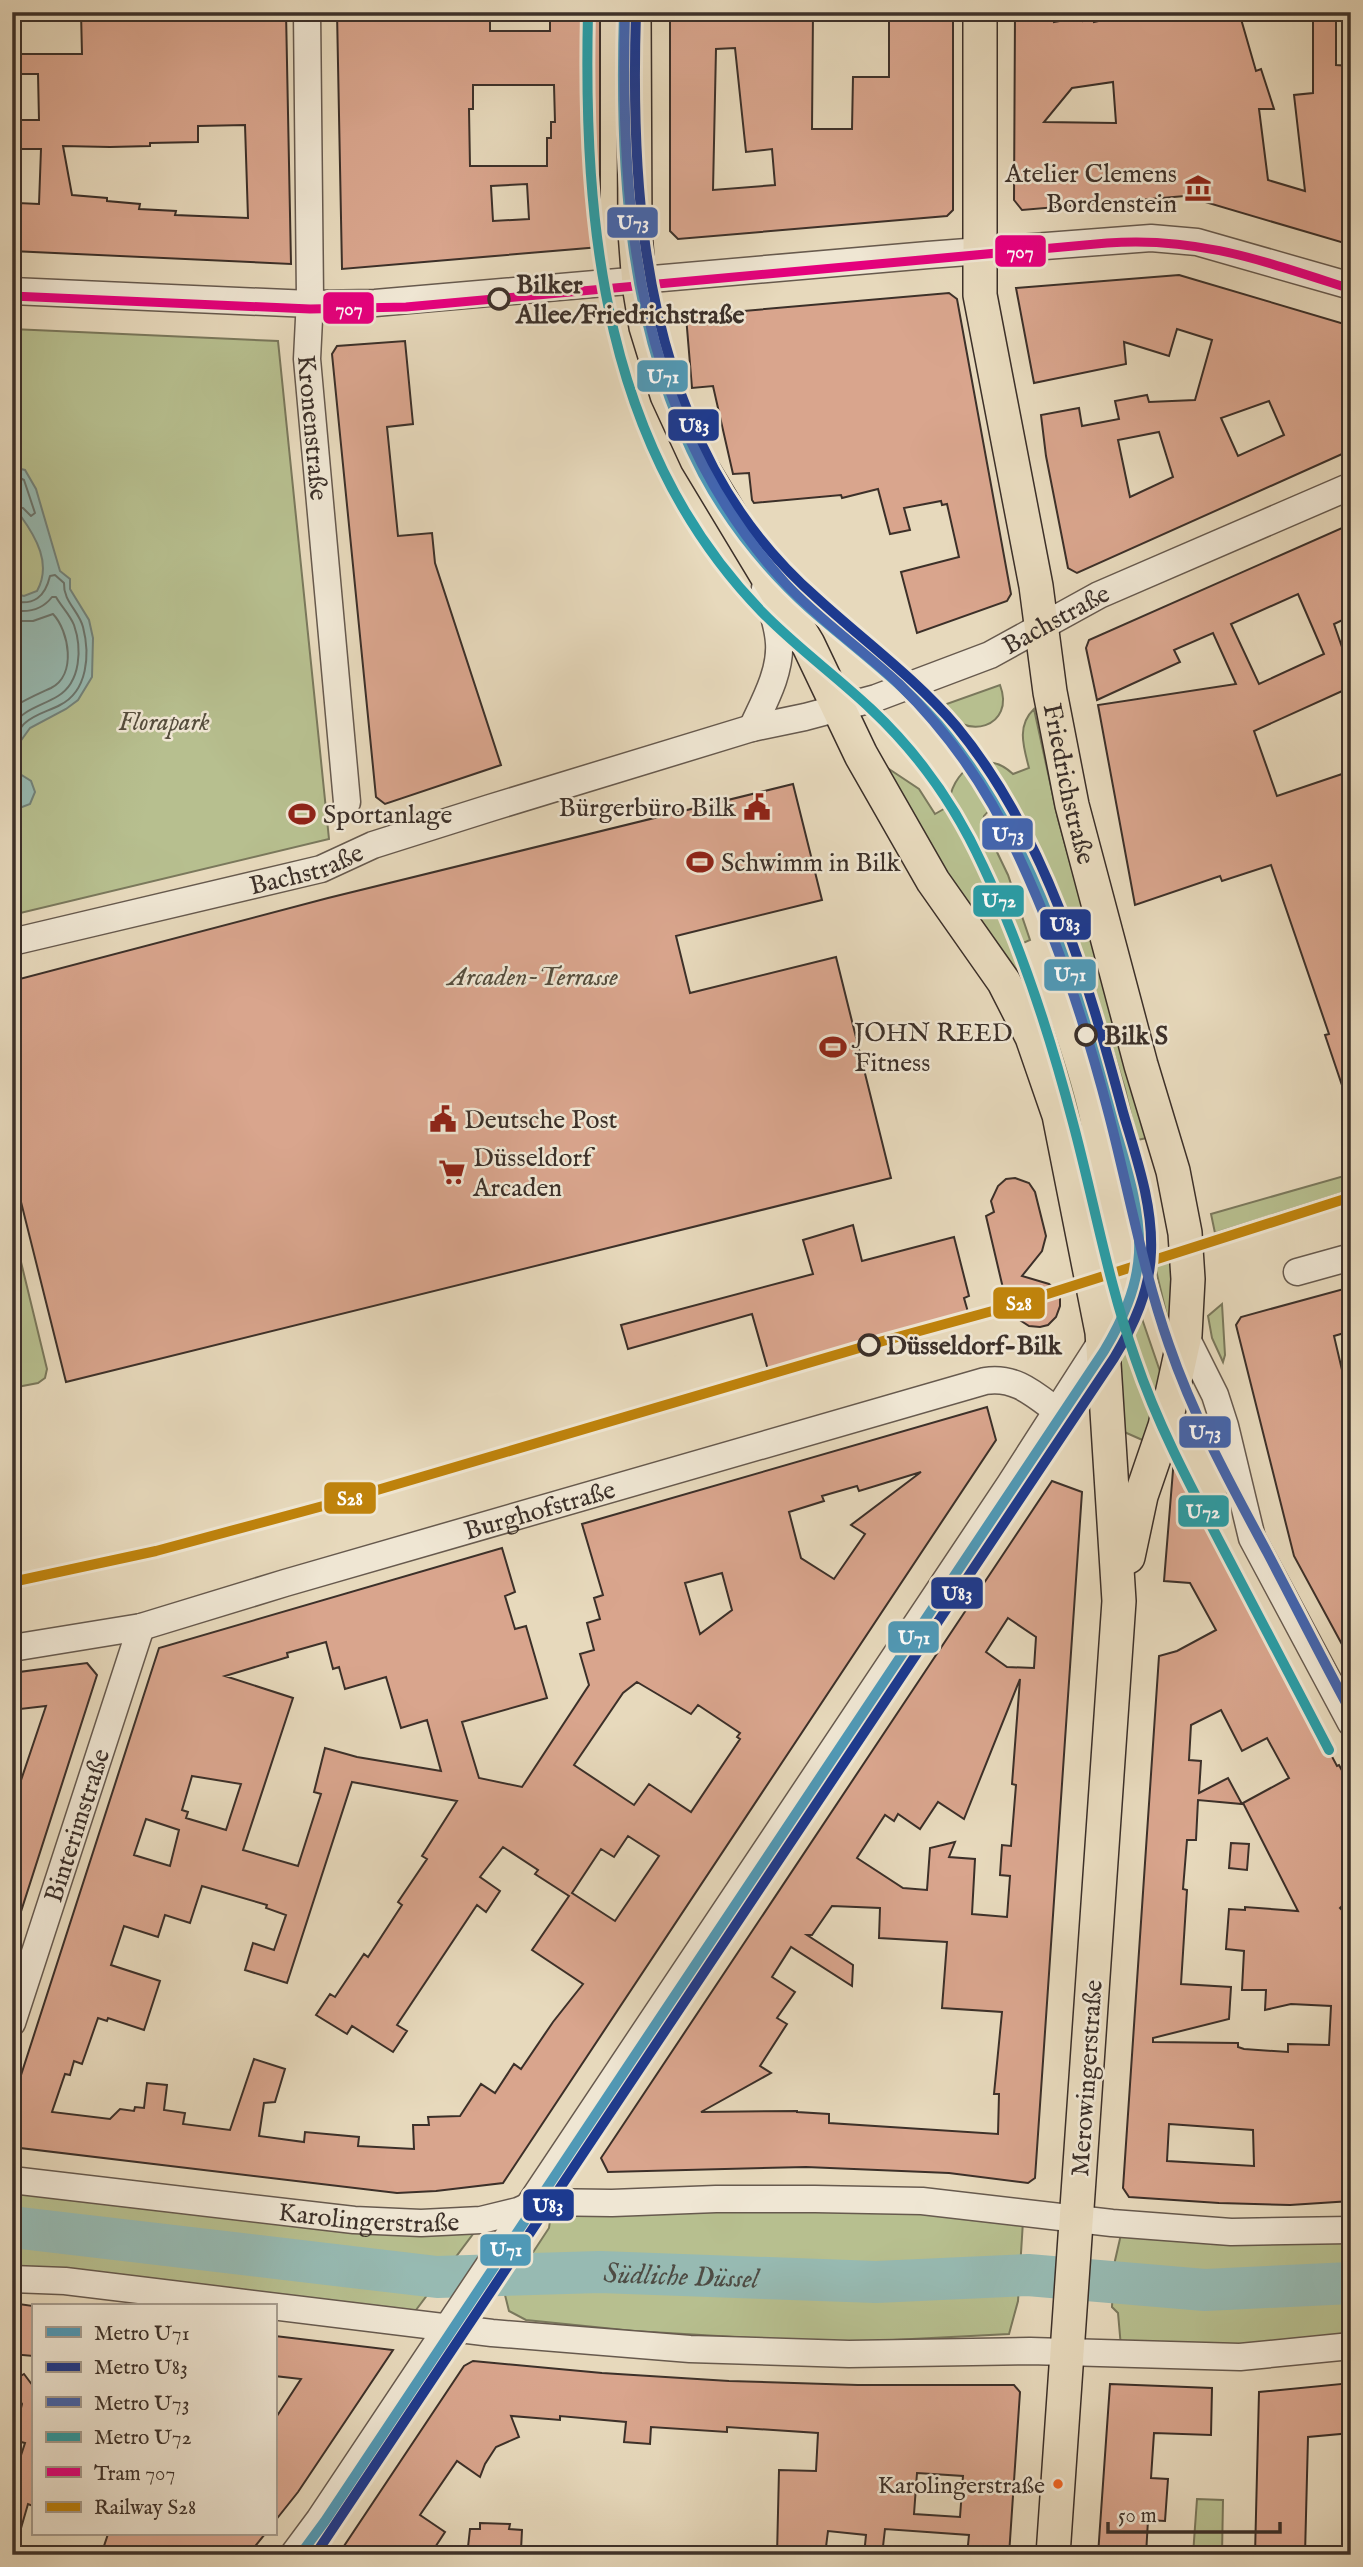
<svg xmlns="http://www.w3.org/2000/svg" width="1363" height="2567" viewBox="0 0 1363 2567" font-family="'IM FELL English',serif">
<rect width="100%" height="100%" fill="#e7d9bc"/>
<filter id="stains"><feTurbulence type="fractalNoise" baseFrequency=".00286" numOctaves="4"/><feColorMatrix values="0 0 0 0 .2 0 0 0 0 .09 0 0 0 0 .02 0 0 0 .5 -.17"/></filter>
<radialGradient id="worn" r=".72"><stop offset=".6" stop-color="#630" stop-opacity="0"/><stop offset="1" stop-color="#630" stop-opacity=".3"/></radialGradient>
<g fill="#b7bf8f" stroke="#7a785c" stroke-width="2">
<path d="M12,329L278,341L329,839L12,915Z"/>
<path d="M1000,685C1016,727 965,743 941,706Z"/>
<path d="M1034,709L1058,819L1147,1138L1137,1140L1125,1089L1103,1018L1071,925L1040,880L1007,812C998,806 991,807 984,816L983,823L1008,875L1030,940L1023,943C1035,979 1090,1124 1082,1152L953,884L886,767L919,789L935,814L949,806C950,772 984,746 1013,774L1029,768C1024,748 1016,726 1034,709Z"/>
<path d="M1351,1174V1190L1215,1233L1211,1214Z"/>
<path d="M12,1225L47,1369L45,1378L38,1383L12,1388Z"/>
<path d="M1170,1261L1174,1273L1169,1325L1155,1266Z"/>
<path d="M1222,1304L1225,1355L1223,1362L1212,1338L1208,1316Z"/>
<path d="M1138,1307L1164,1383L1147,1442L1122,1431L1115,1347L1127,1329L1135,1308Z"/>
<path d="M12,2183L476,2230L410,2318L12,2271Z"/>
<path d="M815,2203L1023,2221L1018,2301L1009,2334L835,2343L634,2331L526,2320L509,2311L505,2295L549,2228L552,2208Z"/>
<path d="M1122,2230L1351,2235V2336L1225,2346L1121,2347L1118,2313L1112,2307L1114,2265Z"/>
<path d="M1197,2499L1223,2500L1222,2555H1193Z"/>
</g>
<g fill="#97bab2" stroke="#73837b" stroke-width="2">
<path d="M12,467L25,470L36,489L60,571L70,579V589L89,620L93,638L92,677L78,700L66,709L30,728L12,753V593L24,596L37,591C52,564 36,537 20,515L12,513Z"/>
<path d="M12,769L31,781L35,792L30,804L17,809L12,808Z"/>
</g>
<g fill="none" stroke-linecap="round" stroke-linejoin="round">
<g stroke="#6a756e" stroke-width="2">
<path d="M12,474L24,480L35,513L31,516L23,508L12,507"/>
<path d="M12,601C34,606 45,597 50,576L55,575L64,583C63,601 79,611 83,627C90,654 88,691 60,705C49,711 35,714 25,723C20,727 17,735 12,740"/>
<path d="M12,610C28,613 42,610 52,597H56C61,606 70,615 74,625C82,648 81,682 58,696C42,706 23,709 12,726"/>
<path d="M12,621H33L53,614C69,631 77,675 51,688C38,694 24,700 12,708"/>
</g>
<path stroke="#97bab2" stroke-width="42" id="s1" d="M12,2227L437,2277L600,2272L876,2282L1028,2275L1205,2290L1351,2283"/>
</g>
<g fill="#d9a58d" stroke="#3c3029" stroke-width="2" fill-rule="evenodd">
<path d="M81,12H286L291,264L12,251V209H17L18,203L39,204L41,149H12V120H39L38,74H13V54H82ZM245,125L248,218L175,215L176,211L139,209L140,204L107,201V198L72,195L63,146L110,147L150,146V143L198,142V126Z"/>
<path d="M337,12H490V31H550V12H600V247L342,269ZM473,85H554L555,122H551V138H547V166H470L469,109H473ZM527,184L529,219L493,221L491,186Z"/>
<path d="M670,12H813L812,129H852L853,77H889V12H953V210L947,216L678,239L670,231ZM735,48L746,152L772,149L775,185L713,190L716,49Z"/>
<path d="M1015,12H1054V22L1082,17L1083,21L1094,19V22L1141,12H1239L1256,71L1261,69L1274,109H1259L1268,180L1305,191L1294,95L1313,93V12H1336V65L1351,66V97H1342V134H1351V245L1185,196L1022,210L1014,200ZM1113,82L1116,123L1044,122L1072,88Z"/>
<path d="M1179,275L1351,326V450L1077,573L1068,568L1046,456L1041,415L1079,408L1082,426L1119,419L1115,401L1147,395L1149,402L1195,400L1212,340L1177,329L1169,356L1124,342L1126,364L1034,383L1016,288ZM1269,401L1284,435L1238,456L1221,418ZM1159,432L1173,477L1130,497L1118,440Z"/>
<path d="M949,293L957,299L1011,594L1007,601L917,633L901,572L959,557L947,504L942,505L941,501L904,508L910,530L890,534L878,489L842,498L841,495L754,503L752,500L749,473L733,474L713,386L692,388L686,316Z"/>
<path d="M405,341L413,424L387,427L398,536L432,533L435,563L501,765L385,804L376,797L332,354L337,346Z"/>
<path d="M1351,524V616L1334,624L1351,673V687L1254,731L1277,796L1351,771V1102L1348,1103L1325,1035L1329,1034L1271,865L1222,881L1220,876L1135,905L1098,705L1236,684L1213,633L1174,650L1180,662L1097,700L1086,648L1089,640ZM1298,594L1324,654L1259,684L1231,624Z"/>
<path d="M793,784L822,900L676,936L690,993L836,957L891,1178L66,1382L12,1166V981L328,898Z"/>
<path d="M1015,1178L1029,1183L1035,1192L1046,1236L1042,1251L1022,1276L1049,1284L1054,1288L1060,1298V1306L1056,1317L1048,1325L1040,1327L1029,1326L1015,1317L1010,1318L986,1216L994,1212L991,1201L998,1186L1006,1179Z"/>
<path d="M853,1225L862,1261L954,1237L969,1296L964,1298L968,1312L768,1370L752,1314L628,1349L621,1325L813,1274L803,1240Z"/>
<path d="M1351,1287V1331L1334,1336L1346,1387L1351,1386V1661L1294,1556L1236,1325L1241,1317Z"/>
<path d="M987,1407L996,1440L503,2183L436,2191L397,2193L12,2147V2103L159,1648L502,1548L515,1592L505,1596L515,1629L526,1626L547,1698L462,1722L479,1778L522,1787L589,1685L580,1654L594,1650L587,1623L600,1619L594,1598L603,1595L582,1524ZM921,1472L851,1525L865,1534L834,1579L801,1558L789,1512L824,1501L822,1496L857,1486L859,1491ZM722,1573L732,1610L700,1634L685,1583ZM326,1642L333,1669L339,1667L345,1689L386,1677L401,1728L427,1720L441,1771L357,1757L325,1748L314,1792L321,1794L298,1866L243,1850L293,1698L225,1676L288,1657L287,1653ZM637,1682L691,1714L698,1705L740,1733L737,1737L740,1739L691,1812L649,1784L634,1805L574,1765L623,1693ZM192,1776L241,1784L226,1830L186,1818L188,1812L182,1810ZM352,1782L457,1801L422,1856L427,1859L398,1902L402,1905L368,1957L364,1954L335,1997L330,1994L316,2015L347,2034L352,2026L393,2052L407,2031L397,2025L477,1905L486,1912L500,1891L480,1877L503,1847L538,1870L535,1874L569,1896L532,1950L583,1984L553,2022L521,2069L514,2064L495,2093L481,2084L460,2116L428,2117L429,2125H413L414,2149L358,2146L359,2137L305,2132L304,2142L259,2136L264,2103L275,2102L285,2069L254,2059L230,2130L183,2124L185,2113L164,2110L167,2085L147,2083L144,2108L135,2107L134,2111L120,2109L110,2119L52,2112L65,2074L70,2075L74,2061L82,2064L98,2018L107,2021L108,2018L144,2030L160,1981L111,1965L124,1926L158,1937L165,1915L190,1923L202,1886L267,1905L266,1908L286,1915L274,1950L253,1943L245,1970L287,1983ZM146,1819L179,1830L170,1866L134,1855ZM628,1836L659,1856L615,1921L572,1893L601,1849L614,1857Z"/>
<path d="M1174,1458H1178L1186,1492H1191L1337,1766L1339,1765L1351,1787V1897L1340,1908L1351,1919V2201L1290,2205L1219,2203L1129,2197L1123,2188L1159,1656L1177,1651L1216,1630L1190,1583L1164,1581ZM1221,1710L1242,1751L1267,1738L1289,1778L1243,1803L1298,1911L1245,1907V1910L1229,1909L1226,1949L1244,1951L1242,1990H1266L1265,2010L1291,2004L1331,2006L1329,2045L1288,2044V2052L1244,2049L1238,2047V2043L1153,2042V2038L1229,2019L1231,1987L1181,1984L1187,1890L1183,1889L1187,1840H1196L1198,1800L1242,1804L1228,1778L1199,1793L1201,1761L1189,1760L1191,1725ZM1169,2124L1253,2130L1254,2166L1167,2161Z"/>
<path d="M1052,1481L1082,1492L1035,2178L1028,2183L949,2173L806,2167L608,2172L601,2158ZM1008,1618L1036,1637L1034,1668L1007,1667L986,1652ZM1020,1679L1012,1784L1016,1785L1011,1846L1002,1845L1000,1875L1010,1876L1007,1917L972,1914L975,1859L949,1857L955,1842L930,1848L927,1890L903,1888L857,1858L885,1815L894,1821L898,1814L920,1829L938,1802L964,1819ZM832,1906L880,1908L879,1938L947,1942L942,2008L1002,2012L994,2094H999L998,2134L829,2123V2114L797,2112V2111L701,2112L771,2073L760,2066L787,2024L777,2018L795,1992L772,1977L791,1947L852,1986L853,1965L807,1935H812Z"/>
<path d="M87,1663L97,1675L16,1927L12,1926V1807L46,1706L12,1710V1673Z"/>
<path d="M1231,1843L1249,1844L1247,1870L1229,1868Z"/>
<path d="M12,2303L33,2306V2356L12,2354Z"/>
<path d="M275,2336L393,2350L298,2492L275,2521V2419L301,2379L275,2376Z"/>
<path d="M473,2361L602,2373L729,2381L858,2385H1014L1020,2392L1009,2555H967L969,2535L885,2529L882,2555H864L866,2535L828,2531L825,2555H777L779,2470L816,2471L818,2433L727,2427V2432L651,2427L650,2444L624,2442L626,2422L560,2416V2420L511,2416L519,2437L496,2447L485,2464L480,2477L457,2461L420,2515L445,2532L430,2555H338L464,2366ZM917,2473L963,2476L960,2517L914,2514Z"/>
<path d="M24,2374L33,2386V2506L28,2504L17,2542H12V2483L25,2443L13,2440L22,2404L12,2388V2381Z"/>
<path d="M1351,2383V2433L1308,2437L1305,2555H1255L1259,2392Z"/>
<path d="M1110,2384L1212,2388L1211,2435L1154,2433L1151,2478L1168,2479L1165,2521L1148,2520L1146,2555H1098Z"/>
<path d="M480,2523L510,2524L509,2529L522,2530L521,2550L468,2547L470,2529H480Z"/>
<path d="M108,2534H265L248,2555H101Z"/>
</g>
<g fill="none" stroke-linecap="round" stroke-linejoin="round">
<defs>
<g id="minor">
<path id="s2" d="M307,12L310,299L307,359L347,802"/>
<path d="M12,291L310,304L375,303L928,255L1151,238L1197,242L1351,286"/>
<path d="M752,728C764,702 781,672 779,643C778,624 771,606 765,588"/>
<path id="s3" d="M12,942L321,869L373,845L490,808L752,728L805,717L876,698L990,655L1099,595L1351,486"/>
<path d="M1297,1272L1351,1257"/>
<path d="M1185,1335L1215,1395L1225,1426L1252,1538L1351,1723"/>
<path id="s4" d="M12,1648L141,1627L285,1583L985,1381C1015,1376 1034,1394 1057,1411"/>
<path id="s5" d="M12,2023L141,1627"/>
<path id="s6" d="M12,2180L354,2220L421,2223L481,2220L518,2211L538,2202L612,2203L716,2199H815L922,2201L1112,2223L1231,2232L1351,2230"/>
<path d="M12,2279L65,2281L492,2333L690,2349L849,2354L1030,2351L1240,2357L1351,2346"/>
<path d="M293,2555L319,2520L1010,1484L1103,1339"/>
</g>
<g id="major">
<path d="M634,12L635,232L639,285L646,327L667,395L697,460L808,644L861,755L933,881L1004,982L1032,1037L1059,1115L1102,1332L1119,1601L1053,2555"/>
<path id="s7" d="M980,12V295L1036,586L1050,692L1072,805L1141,1065L1173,1171L1185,1233L1188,1279L1185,1335L1165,1426L1141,1496L1128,1557"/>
</g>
</defs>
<use href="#minor" stroke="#675a4e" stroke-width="29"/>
<use href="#major" stroke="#3c3029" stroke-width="36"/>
<use href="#minor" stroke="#efe6d3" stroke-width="26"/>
<use href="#major" stroke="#e7d9bc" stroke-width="33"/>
<defs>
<path id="rail-1" d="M12,1582L156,1551L323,1506L883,1341L1007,1307L1351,1197"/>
</defs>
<use href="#rail-1" stroke="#efe6d3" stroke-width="16"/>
<use href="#rail-1" stroke="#bf830c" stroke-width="10"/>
<defs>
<path id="tram-1" d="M12,296L310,309L406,307L1107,243C1198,236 1266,262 1351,289"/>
</defs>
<use href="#tram-1" stroke="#efe6d3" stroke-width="14"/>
<use href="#tram-1" stroke="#e5007d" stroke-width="9"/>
<defs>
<path id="metro-1" d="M300,2555L325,2521L1104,1351C1122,1321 1137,1289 1139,1253C1141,1208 1125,1163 1113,1121C1077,987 1036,846 948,736C909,687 857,650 810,609C768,571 730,524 703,474C628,332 619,169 624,12"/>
<path id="metro-2" d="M315,2555L1114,1358C1134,1325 1150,1290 1151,1252C1153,1204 1136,1157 1123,1112C1087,978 1046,835 956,726C915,678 864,641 817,598C776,562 740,517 714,469C640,329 631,167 636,12"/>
<path id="metro-3" d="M625,12C620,220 638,422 785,583C819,620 862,649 899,684C949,733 989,791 1018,855C1057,938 1086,1026 1109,1115C1129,1192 1143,1271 1169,1345C1194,1418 1231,1485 1267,1552C1295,1605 1322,1659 1351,1712"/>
<path id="metro-4" d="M588,12C583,227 604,449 762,612C796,647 835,675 871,709C918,753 956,807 983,866C1022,948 1050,1035 1073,1123C1094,1201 1108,1282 1135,1358C1160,1432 1198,1500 1234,1569C1266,1629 1297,1690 1329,1750"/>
</defs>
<use href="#metro-1" stroke="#efe6d3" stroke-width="16"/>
<use href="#metro-2" stroke="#efe6d3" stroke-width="16"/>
<use href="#metro-3" stroke="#efe6d3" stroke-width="16"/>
<use href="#metro-4" stroke="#efe6d3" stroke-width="16"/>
<use href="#metro-1" stroke="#5099b6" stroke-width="10"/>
<use href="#metro-2" stroke="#1d3a8f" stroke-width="10"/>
<use href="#metro-3" stroke="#4465ad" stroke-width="10"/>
<use href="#metro-4" stroke="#2a9da6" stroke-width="10"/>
</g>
<defs>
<symbol id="museum-bare" viewBox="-9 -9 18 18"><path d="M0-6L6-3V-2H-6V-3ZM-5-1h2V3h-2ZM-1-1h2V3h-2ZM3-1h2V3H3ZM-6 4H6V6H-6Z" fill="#8f2418" stroke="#efe6d3" stroke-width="2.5" paint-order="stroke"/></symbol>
<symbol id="civic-bare" viewBox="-9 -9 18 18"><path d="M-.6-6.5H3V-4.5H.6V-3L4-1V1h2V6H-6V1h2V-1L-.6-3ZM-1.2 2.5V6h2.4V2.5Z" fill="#8f2418" stroke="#efe6d3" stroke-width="2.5" paint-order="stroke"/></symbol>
<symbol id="stadium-bare" viewBox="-9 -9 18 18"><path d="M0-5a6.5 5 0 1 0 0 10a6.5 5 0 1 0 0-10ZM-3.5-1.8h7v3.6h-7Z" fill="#8f2418" stroke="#efe6d3" stroke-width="2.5" paint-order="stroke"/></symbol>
<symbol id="supermarket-bare" viewBox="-9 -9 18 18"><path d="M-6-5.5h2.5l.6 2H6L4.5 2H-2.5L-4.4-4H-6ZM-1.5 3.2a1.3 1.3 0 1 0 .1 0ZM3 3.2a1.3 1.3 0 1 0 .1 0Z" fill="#8f2418" stroke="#efe6d3" stroke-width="2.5" paint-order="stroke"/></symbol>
</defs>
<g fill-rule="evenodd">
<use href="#museum-bare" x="1179" y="169" width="38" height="38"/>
<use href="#civic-bare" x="738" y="788" width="38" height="38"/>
<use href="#stadium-bare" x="283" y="795" width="38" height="38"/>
<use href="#stadium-bare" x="681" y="843" width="38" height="38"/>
<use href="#stadium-bare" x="814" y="1028" width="38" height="38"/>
<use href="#civic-bare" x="424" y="1100" width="38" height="38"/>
<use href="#supermarket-bare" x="433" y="1153" width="38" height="38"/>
</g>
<g fill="#efe6d3" stroke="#3c3029" stroke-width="3.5">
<circle cx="499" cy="299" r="10"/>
<circle cx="1086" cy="1035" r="10"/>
<circle cx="869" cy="1345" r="10"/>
</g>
<circle fill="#f26522" stroke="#efe6d3" stroke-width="2.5" cx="1058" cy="2484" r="6"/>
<g text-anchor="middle" stroke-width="5" stroke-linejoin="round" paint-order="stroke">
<g font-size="24" fill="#3c3029" stroke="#efe6d3" text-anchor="end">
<text x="1045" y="2493">Karolingerstraße</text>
</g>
<g font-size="26" fill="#3c3029" stroke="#efe6d3" text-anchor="start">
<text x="1177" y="182" text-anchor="end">Atelier Clemens<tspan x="1177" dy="30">Bordenstein</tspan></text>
<text x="736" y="816" text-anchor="end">Bürgerbüro Bilk</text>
<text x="323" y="823">Sportanlage</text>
<text x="721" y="871">Schwimm in Bilk</text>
<text x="854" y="1041">JOHN REED<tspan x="854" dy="30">Fitness</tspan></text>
<text x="464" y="1128">Deutsche Post</text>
<text x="473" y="1166">Düsseldorf<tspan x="473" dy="30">Arcaden</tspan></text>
</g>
<g font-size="26" font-weight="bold" fill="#3c3029" stroke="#efe6d3" text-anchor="start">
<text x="516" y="293">Bilker<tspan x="516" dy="30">Allee/Friedrichstraße</tspan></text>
<text x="1104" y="1044">Bilk S</text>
<text x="886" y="1354">Düsseldorf-Bilk</text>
</g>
<g font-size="26" fill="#3c3029" stroke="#efe6d3">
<text dy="9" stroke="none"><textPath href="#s2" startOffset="416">Kronenstraße</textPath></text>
<text dy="9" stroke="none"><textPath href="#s3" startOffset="1096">Bachstraße</textPath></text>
<text dy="9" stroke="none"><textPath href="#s7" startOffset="780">Friedrichstraße</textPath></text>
<text dy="9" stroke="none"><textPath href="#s3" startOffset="303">Bachstraße</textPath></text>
<text dy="9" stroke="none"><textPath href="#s4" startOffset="546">Burghofstraße</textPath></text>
<text dy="9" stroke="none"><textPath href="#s5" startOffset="208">Binterimstraße</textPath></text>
<text transform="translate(1086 2078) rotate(-86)" y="9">Merowingerstraße</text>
<text dy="9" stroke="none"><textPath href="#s6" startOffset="359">Karolingerstraße</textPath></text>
</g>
<g font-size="26" font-style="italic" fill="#554d3d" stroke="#efe6d3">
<text x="164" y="730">Florapark</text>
<text x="533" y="985">Arcaden-Terrasse</text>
</g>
<g font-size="28" font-style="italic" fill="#4e4c44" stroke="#efe6d3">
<text dy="10" stroke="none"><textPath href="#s1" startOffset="672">Südliche Düssel</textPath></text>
</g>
</g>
<g stroke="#efe6d3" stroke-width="2.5">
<rect x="606" y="206" width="53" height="33" rx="7" fill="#4465ad"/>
<rect x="994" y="234" width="53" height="34" rx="7" fill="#e5007d"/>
<rect x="322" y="291" width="53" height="34" rx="7" fill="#e5007d"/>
<rect x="636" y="359" width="53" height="34" rx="7" fill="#5099b6"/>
<rect x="667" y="408" width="53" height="34" rx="7" fill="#1d3a8f"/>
<rect x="981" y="817" width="53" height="34" rx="7" fill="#4465ad"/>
<rect x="972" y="884" width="53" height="34" rx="7" fill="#2a9da6"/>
<rect x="1039" y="908" width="53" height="33" rx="7" fill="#1d3a8f"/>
<rect x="1043" y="958" width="54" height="34" rx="7" fill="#5099b6"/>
<rect x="992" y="1286" width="54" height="34" rx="7" fill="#bf830c"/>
<rect x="1178" y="1415" width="54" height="34" rx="7" fill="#4465ad"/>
<rect x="323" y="1481" width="54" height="34" rx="7" fill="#bf830c"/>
<rect x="1177" y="1494" width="53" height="34" rx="7" fill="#2a9da6"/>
<rect x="930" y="1576" width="54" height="34" rx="7" fill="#1d3a8f"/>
<rect x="887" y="1620" width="53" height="34" rx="7" fill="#5099b6"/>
<rect x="522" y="2188" width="53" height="34" rx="7" fill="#1d3a8f"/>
<rect x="479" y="2233" width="53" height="34" rx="7" fill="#5099b6"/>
</g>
<g font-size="19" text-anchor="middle" font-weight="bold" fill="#fff">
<text x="633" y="229">U73</text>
<text x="1020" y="258">707</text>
<text x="349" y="315">707</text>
<text x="663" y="383">U71</text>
<text x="694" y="432">U83</text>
<text x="1008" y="841">U73</text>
<text x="999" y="907">U72</text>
<text x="1065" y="931">U83</text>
<text x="1070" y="981">U71</text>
<text x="1019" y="1310">S28</text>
<text x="1205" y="1439">U73</text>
<text x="350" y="1505">S28</text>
<text x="1203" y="1518">U72</text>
<text x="957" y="1600">U83</text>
<text x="914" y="1644">U71</text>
<text x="548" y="2212">U83</text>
<text x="506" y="2256">U71</text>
</g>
<rect width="1363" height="2567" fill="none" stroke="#e7d9bc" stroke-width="42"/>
<rect x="14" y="14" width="1335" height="2539" fill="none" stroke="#3c3029" stroke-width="3.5"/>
<rect x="21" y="21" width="1321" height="2525" fill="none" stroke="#3c3029" stroke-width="2"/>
<rect x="32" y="2304" width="245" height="231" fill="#efe6d3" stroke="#a79d8f" stroke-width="2"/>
<rect x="46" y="2327" width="35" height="10" fill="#5099b6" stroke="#a79d8f" stroke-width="2"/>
<text x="94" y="2340" font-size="21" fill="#3c3029">Metro U71</text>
<rect x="46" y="2362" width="35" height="10" fill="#1d3a8f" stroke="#a79d8f" stroke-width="2"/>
<text x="94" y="2374" font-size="21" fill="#3c3029">Metro U83</text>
<rect x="46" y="2397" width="35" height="10" fill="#4465ad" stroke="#a79d8f" stroke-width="2"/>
<text x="94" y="2410" font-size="21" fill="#3c3029">Metro U73</text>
<rect x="46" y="2432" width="35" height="10" fill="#2a9da6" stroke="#a79d8f" stroke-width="2"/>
<text x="94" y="2444" font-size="21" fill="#3c3029">Metro U72</text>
<rect x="46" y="2467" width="35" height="10" fill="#e5007d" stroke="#a79d8f" stroke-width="2"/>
<text x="94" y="2480" font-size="21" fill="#3c3029">Tram 707</text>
<rect x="46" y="2502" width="35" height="10" fill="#bf830c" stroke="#a79d8f" stroke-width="2"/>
<text x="94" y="2514" font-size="21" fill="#3c3029">Railway S28</text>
<path d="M1108 2522v10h172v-10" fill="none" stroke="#3c3029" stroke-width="3.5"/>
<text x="1118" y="2522" font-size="21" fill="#3c3029" stroke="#efe6d3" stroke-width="5" paint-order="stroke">50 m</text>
<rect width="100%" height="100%" filter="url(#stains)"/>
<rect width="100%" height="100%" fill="url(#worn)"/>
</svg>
